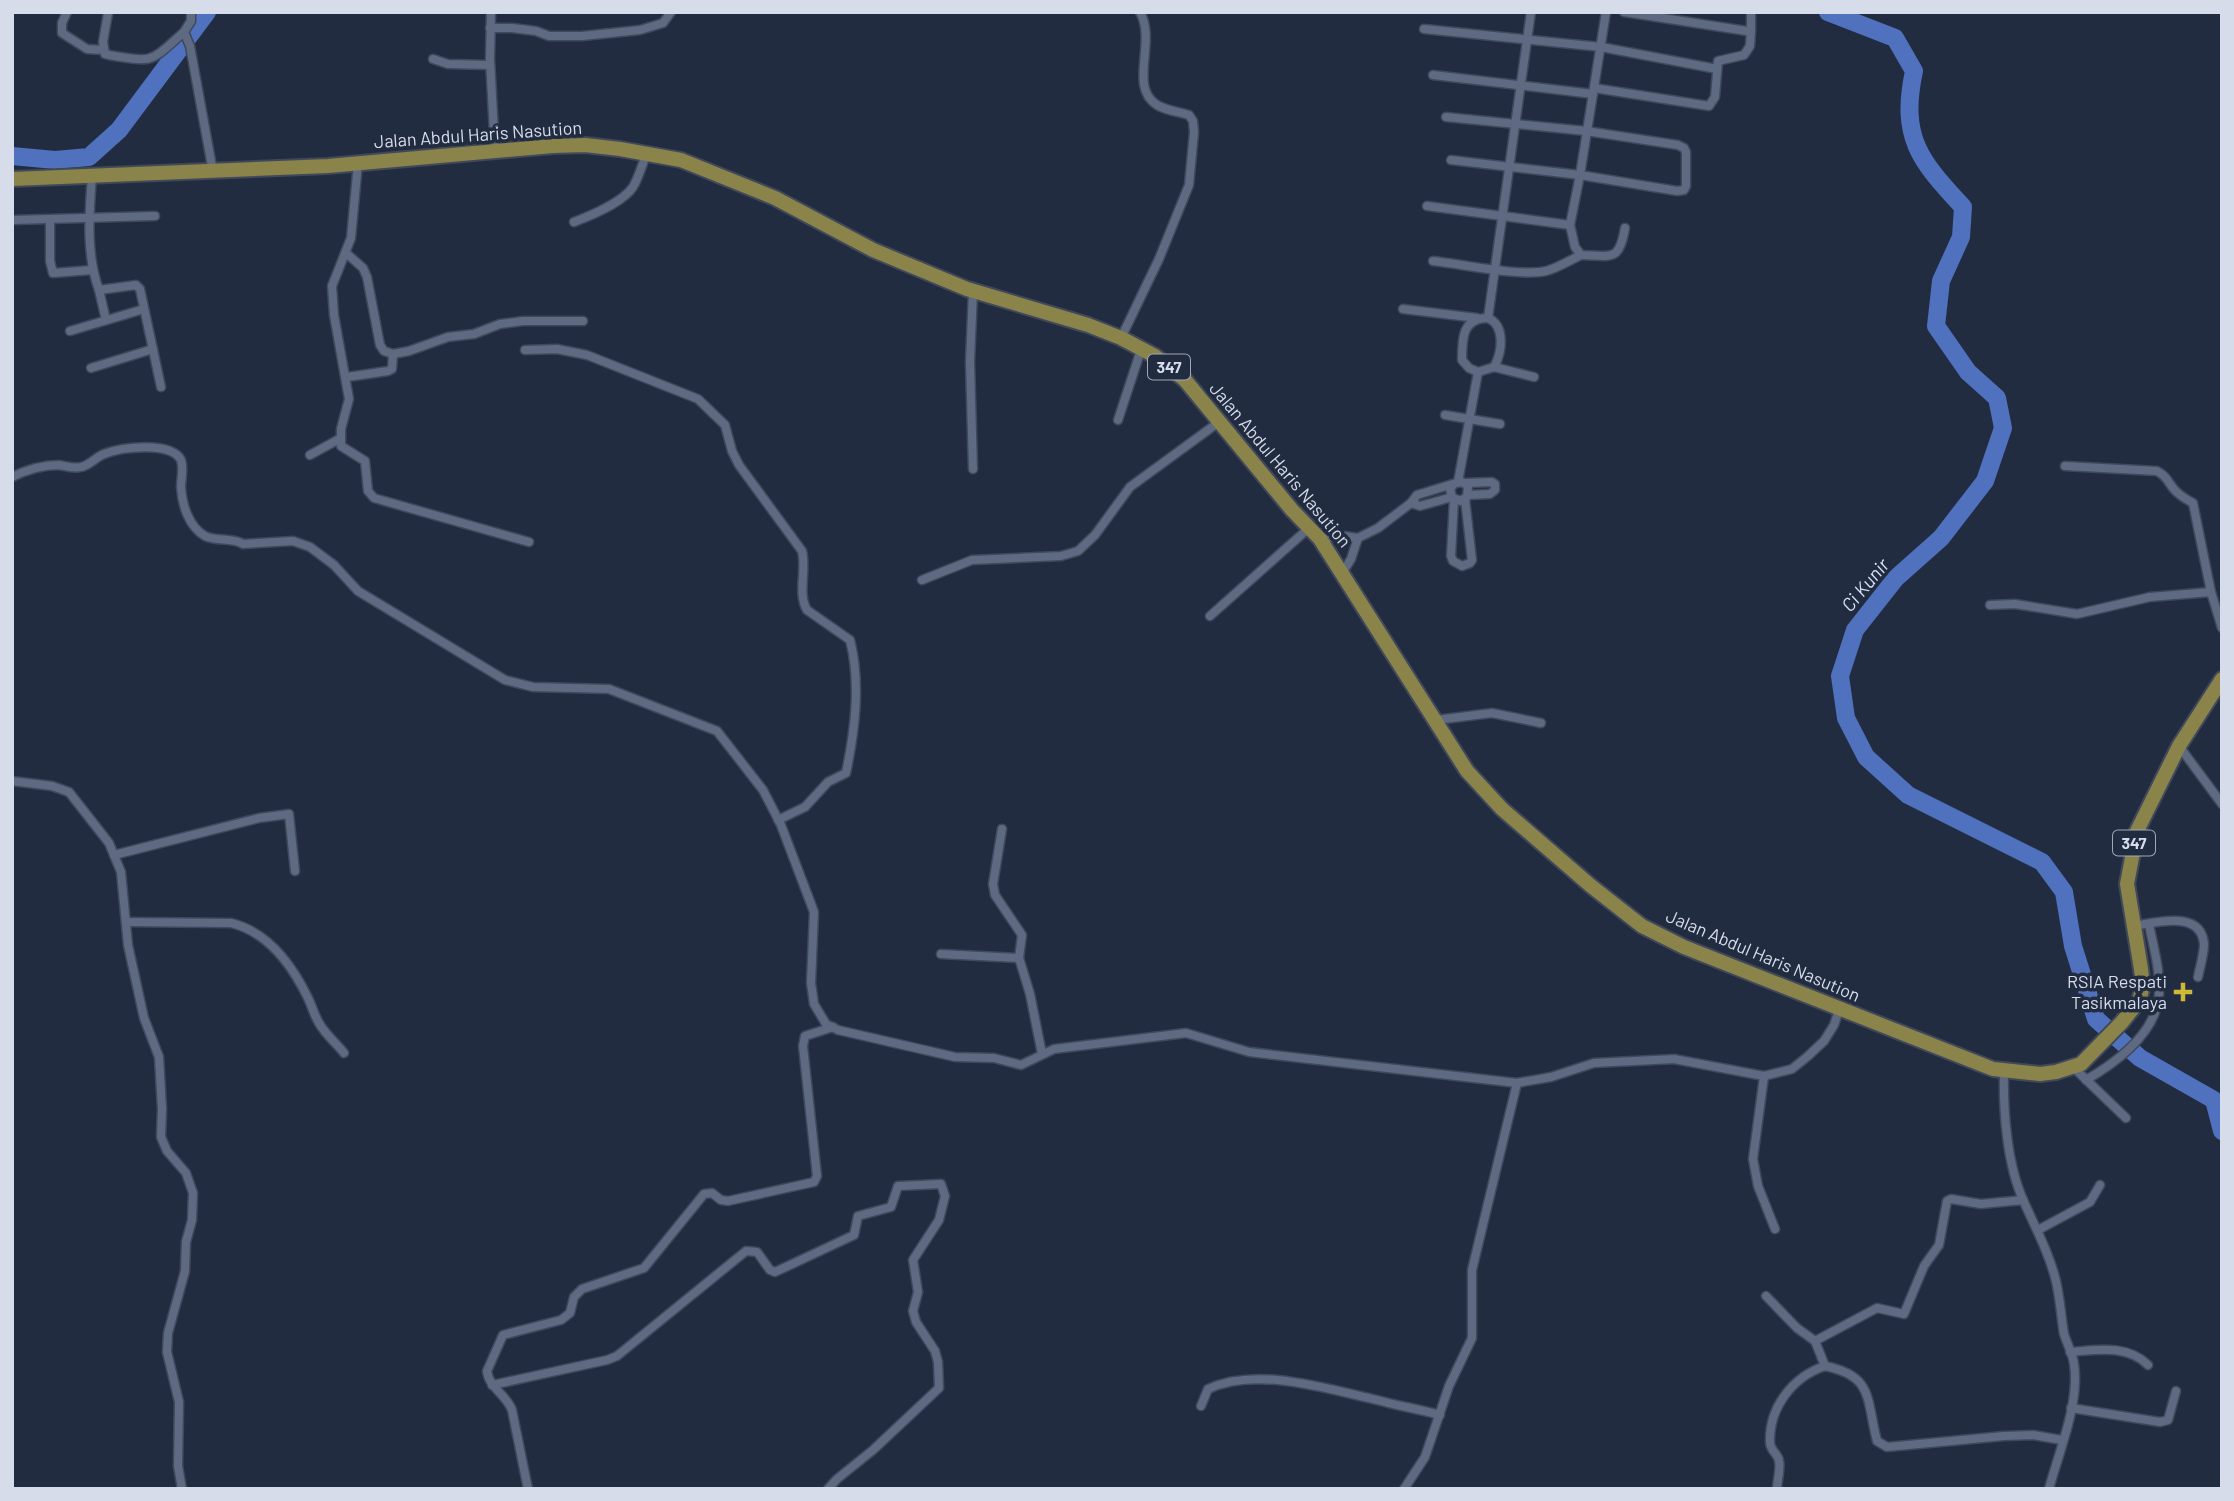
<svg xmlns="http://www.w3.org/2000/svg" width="2234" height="1501" viewBox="0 0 2234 1501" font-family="Barlow,sans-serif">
<rect width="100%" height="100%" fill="#222c41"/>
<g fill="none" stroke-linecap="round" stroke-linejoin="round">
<g stroke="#4f71be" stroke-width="18">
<path d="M1828,12L1895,38L1914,71C1900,137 1919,160 1963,207L1961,237L1941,281L1936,326L1968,372L1997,398L2003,428L1985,481L1941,538L1896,578L1855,630L1840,676L1846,718L1866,757L1908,795L2042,862L2064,892L2073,946L2096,1019L2140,1058L2214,1100L2222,1131"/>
<path d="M12,156L55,160L89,157L119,130L207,12"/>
</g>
<defs>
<g id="street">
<path d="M67,12L62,23V33L87,49L104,50"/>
<path d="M191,12V21L184,32L190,46L213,172"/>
<path d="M491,12L490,59L495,152"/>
<path d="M1624,12L1747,31H1751V12"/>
<path d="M108,13L103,42L105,54L109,55C155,63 150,62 184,32"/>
<path d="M490,28H512L536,31L549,36H582L640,30L663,23L671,12"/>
<path d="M1424,29L1601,47L1717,69"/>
<path d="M433,59L448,64L490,65"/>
<path d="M1433,75L1593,94"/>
<path d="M1594,88L1709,106L1715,97L1718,61L1744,55L1750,46L1751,31"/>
<path d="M1446,117L1586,131L1678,145L1684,148L1686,152V186L1684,190L1677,191L1580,175L1451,160"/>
<path d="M358,163L351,238L332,286L334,315L349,399L341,429V446L365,461L368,491L374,498L529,542"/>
<path d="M92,176C89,214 86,255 99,290L136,285L140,289L161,387"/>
<path d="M1427,206L1570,225L1580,175L1606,12"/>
<path d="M12,220L155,216"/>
<path d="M50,220V261L53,273L92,270"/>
<path d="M574,222C590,216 623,202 633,187C639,177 642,165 646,155"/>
<path d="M1570,225L1575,247L1581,255C1612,256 1619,262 1625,228"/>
<path d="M346,253L363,268L367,277L380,345L384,351L393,354"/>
<path d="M1433,261C1461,264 1521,277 1546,271C1558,268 1570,260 1581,255"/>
<path d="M99,290L106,320"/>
<path d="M1403,309L1477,318"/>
<path d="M70,331L144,309"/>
<path d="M1121,338L1159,259L1189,185L1194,132L1193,121L1189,115C1179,112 1165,110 1157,105C1128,87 1157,42 1140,12"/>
<path d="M525,350L557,349L587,355L698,399L725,425L732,451L739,465L802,551C807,570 797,593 807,610L850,640C861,683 855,730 846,773L828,782L805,807L778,820"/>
<path d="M1494,367L1534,377"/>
<path d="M91,368L153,349"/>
<path d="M1478,372L1494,367C1502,353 1506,326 1488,318"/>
<path d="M347,377L388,371L392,369L393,354L409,351L448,337L474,334L500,324L523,321H583"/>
<path d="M1445,415L1500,424"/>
<path d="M1118,420L1141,350"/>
<path d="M310,455L341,438"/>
<path d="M2065,466L2157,471C2166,476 2167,480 2173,488C2178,495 2186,499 2193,503L2211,592L2222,628"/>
<path d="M973,469L970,362L973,291"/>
<path d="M12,477C28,469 42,465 59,465C66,466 74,469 81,467C90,465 96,457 104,454C122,447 171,441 181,460C184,469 181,478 181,487C182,505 189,527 205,536C217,542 232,537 243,544L293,541L310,547L334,565L358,591L505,680L533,687L609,689L717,731L763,790L781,825L814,912L811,983L814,1004L826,1024L838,1030L955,1057L994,1058L1021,1065L1054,1049L1186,1033L1249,1052L1517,1083L1551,1077L1594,1063L1674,1059L1764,1076L1792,1069L1808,1056L1824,1041L1834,1025L1839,1010"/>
<path d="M1458,482L1478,372L1469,368L1462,360C1462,339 1462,318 1488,318L1531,12"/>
<path d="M1465,483L1492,482L1495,484V490L1490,494L1468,495"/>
<path d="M1454,499L1451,556L1453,561L1462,566L1470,563L1472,560L1465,499"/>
<path d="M1411,503L1420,506L1452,497"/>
<path d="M1320,539L1344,536L1358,538L1378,528L1411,503L1417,495L1456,483L1462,482L1468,486L1467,497L1460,501L1452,497L1450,489L1453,485"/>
<path d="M1343,572L1351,559L1358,538"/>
<path d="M922,580L972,560L1061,556L1078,551L1095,535L1130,487L1219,422"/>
<path d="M1990,605L2015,604L2077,614L2150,597L2211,592"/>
<path d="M1210,616L1309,528"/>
<path d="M1436,720L1492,713L1541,723"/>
<path d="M2179,746L2222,804"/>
<path d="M12,781L52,786L69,792L109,843L121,872L128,945L144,1018L159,1057L162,1109L161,1137L167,1151L186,1173L193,1193L192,1220L186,1242L185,1271L168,1333L167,1352L179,1402L178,1466L182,1489"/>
<path d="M1002,829L993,884L995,895L1022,935L1019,958L1030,994L1042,1054"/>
<path d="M114,855L259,818L289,814L295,871"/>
<path d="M126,922L231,923C268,932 292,965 308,998C312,1006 314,1015 319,1023C325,1034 336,1043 344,1053"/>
<path d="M2133,926C2155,923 2201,909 2204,944C2204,954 2200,967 2198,977"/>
<path d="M941,954L1019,958"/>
<path d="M2073,1067L2126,1118"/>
<path d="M2004,1071C2003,1112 2007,1165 2024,1202C2036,1229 2049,1253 2056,1281C2060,1298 2061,1316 2064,1334C2067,1344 2073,1354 2074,1364C2080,1403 2059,1451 2049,1489"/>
<path d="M1764,1076L1753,1159L1758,1186L1775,1229"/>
<path d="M2086,1080C2117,1062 2156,1033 2159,995C2161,972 2153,946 2149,924"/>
<path d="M2038,1230L2090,1202L2100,1185"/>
<path d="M1766,1296L1797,1328L1815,1341L1877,1308L1904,1314L1924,1266L1939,1245L1947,1201L1951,1199L1981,1204L2023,1200"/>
<path d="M1815,1341L1825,1366"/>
<path d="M2070,1352C2097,1350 2127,1344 2148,1365"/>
<path d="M492,1385L607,1360L617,1356L746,1251L757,1252L770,1270L775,1272L854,1235L858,1216L891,1207L898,1186L941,1184L945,1196L939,1220L913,1260L918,1292L913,1311L916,1322L935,1351L938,1362L939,1388L873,1450L837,1479L828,1489"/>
<path d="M1201,1406L1208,1389C1256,1366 1328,1389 1377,1400C1398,1406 1419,1409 1440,1415"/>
<path d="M2071,1408L2160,1422L2168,1420L2176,1391"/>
<path d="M528,1489L512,1410C506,1394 489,1388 487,1371L503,1335L561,1320L570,1313L574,1297L582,1289L644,1268L704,1194L712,1193L721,1200L728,1201L814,1182L817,1176L803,1046L805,1036L833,1027"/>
<path d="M1404,1489L1425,1457L1449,1386L1472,1338V1270L1517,1083"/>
<path d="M1777,1489C1777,1481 1781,1469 1779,1461C1778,1453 1770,1451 1770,1442C1769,1408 1792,1377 1825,1366C1874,1376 1866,1399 1877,1441L1887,1447L2004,1436L2033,1435L2062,1440"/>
</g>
<path id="primary" d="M12,179L328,166L553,146L585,145L620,149L681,160L775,198L873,250L967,289L1088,325L1121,338L1155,356L1185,380L1292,510L1320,539L1467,771L1502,809L1591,886L1642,926L1684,947L1993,1069L2040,1074L2056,1072L2081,1064L2122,1022L2139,1001L2143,986L2141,969L2127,884L2137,831L2179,746L2222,679"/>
</defs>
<use href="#street" stroke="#40485a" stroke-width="11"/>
<use href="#primary" stroke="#40485a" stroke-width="18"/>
<use href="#street" stroke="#5e6a82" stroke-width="8"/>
<use href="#primary" stroke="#8a844a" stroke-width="14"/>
</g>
<path fill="#ceb837" stroke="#222c41" stroke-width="2.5" d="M2179.5 981.5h7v7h7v7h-7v7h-7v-7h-7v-7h7z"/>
<g text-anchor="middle" stroke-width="7" stroke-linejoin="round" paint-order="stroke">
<g fill="#222c41" stroke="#a0a7b7" stroke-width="2">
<rect x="1148" y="354.5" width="42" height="25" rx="5"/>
<rect x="2113" y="830.5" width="42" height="25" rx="5"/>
</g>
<g font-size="16" font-weight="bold" fill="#d6dcea">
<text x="1169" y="373">347</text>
<text x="2134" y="849">347</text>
</g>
<g font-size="18" fill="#d6dcea" stroke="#222c41">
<text transform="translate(478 135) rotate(-4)" y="6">Jalan Abdul Haris Nasution</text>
<text transform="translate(1280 465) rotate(50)" y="6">Jalan Abdul Haris Nasution</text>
<text transform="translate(1763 956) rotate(23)" y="6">Jalan Abdul Haris Nasution</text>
</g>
<g font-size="18" fill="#d6dcea" stroke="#222c41" text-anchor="end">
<text x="2167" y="988">RSIA Respati<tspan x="2167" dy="21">Tasikmalaya</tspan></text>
</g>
<g font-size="19" font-style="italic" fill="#d8e2f7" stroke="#222c41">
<text transform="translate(1865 585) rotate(-50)" y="7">Ci Kunir</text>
</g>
</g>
<rect width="2234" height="1501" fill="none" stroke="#d6dcea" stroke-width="28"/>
</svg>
